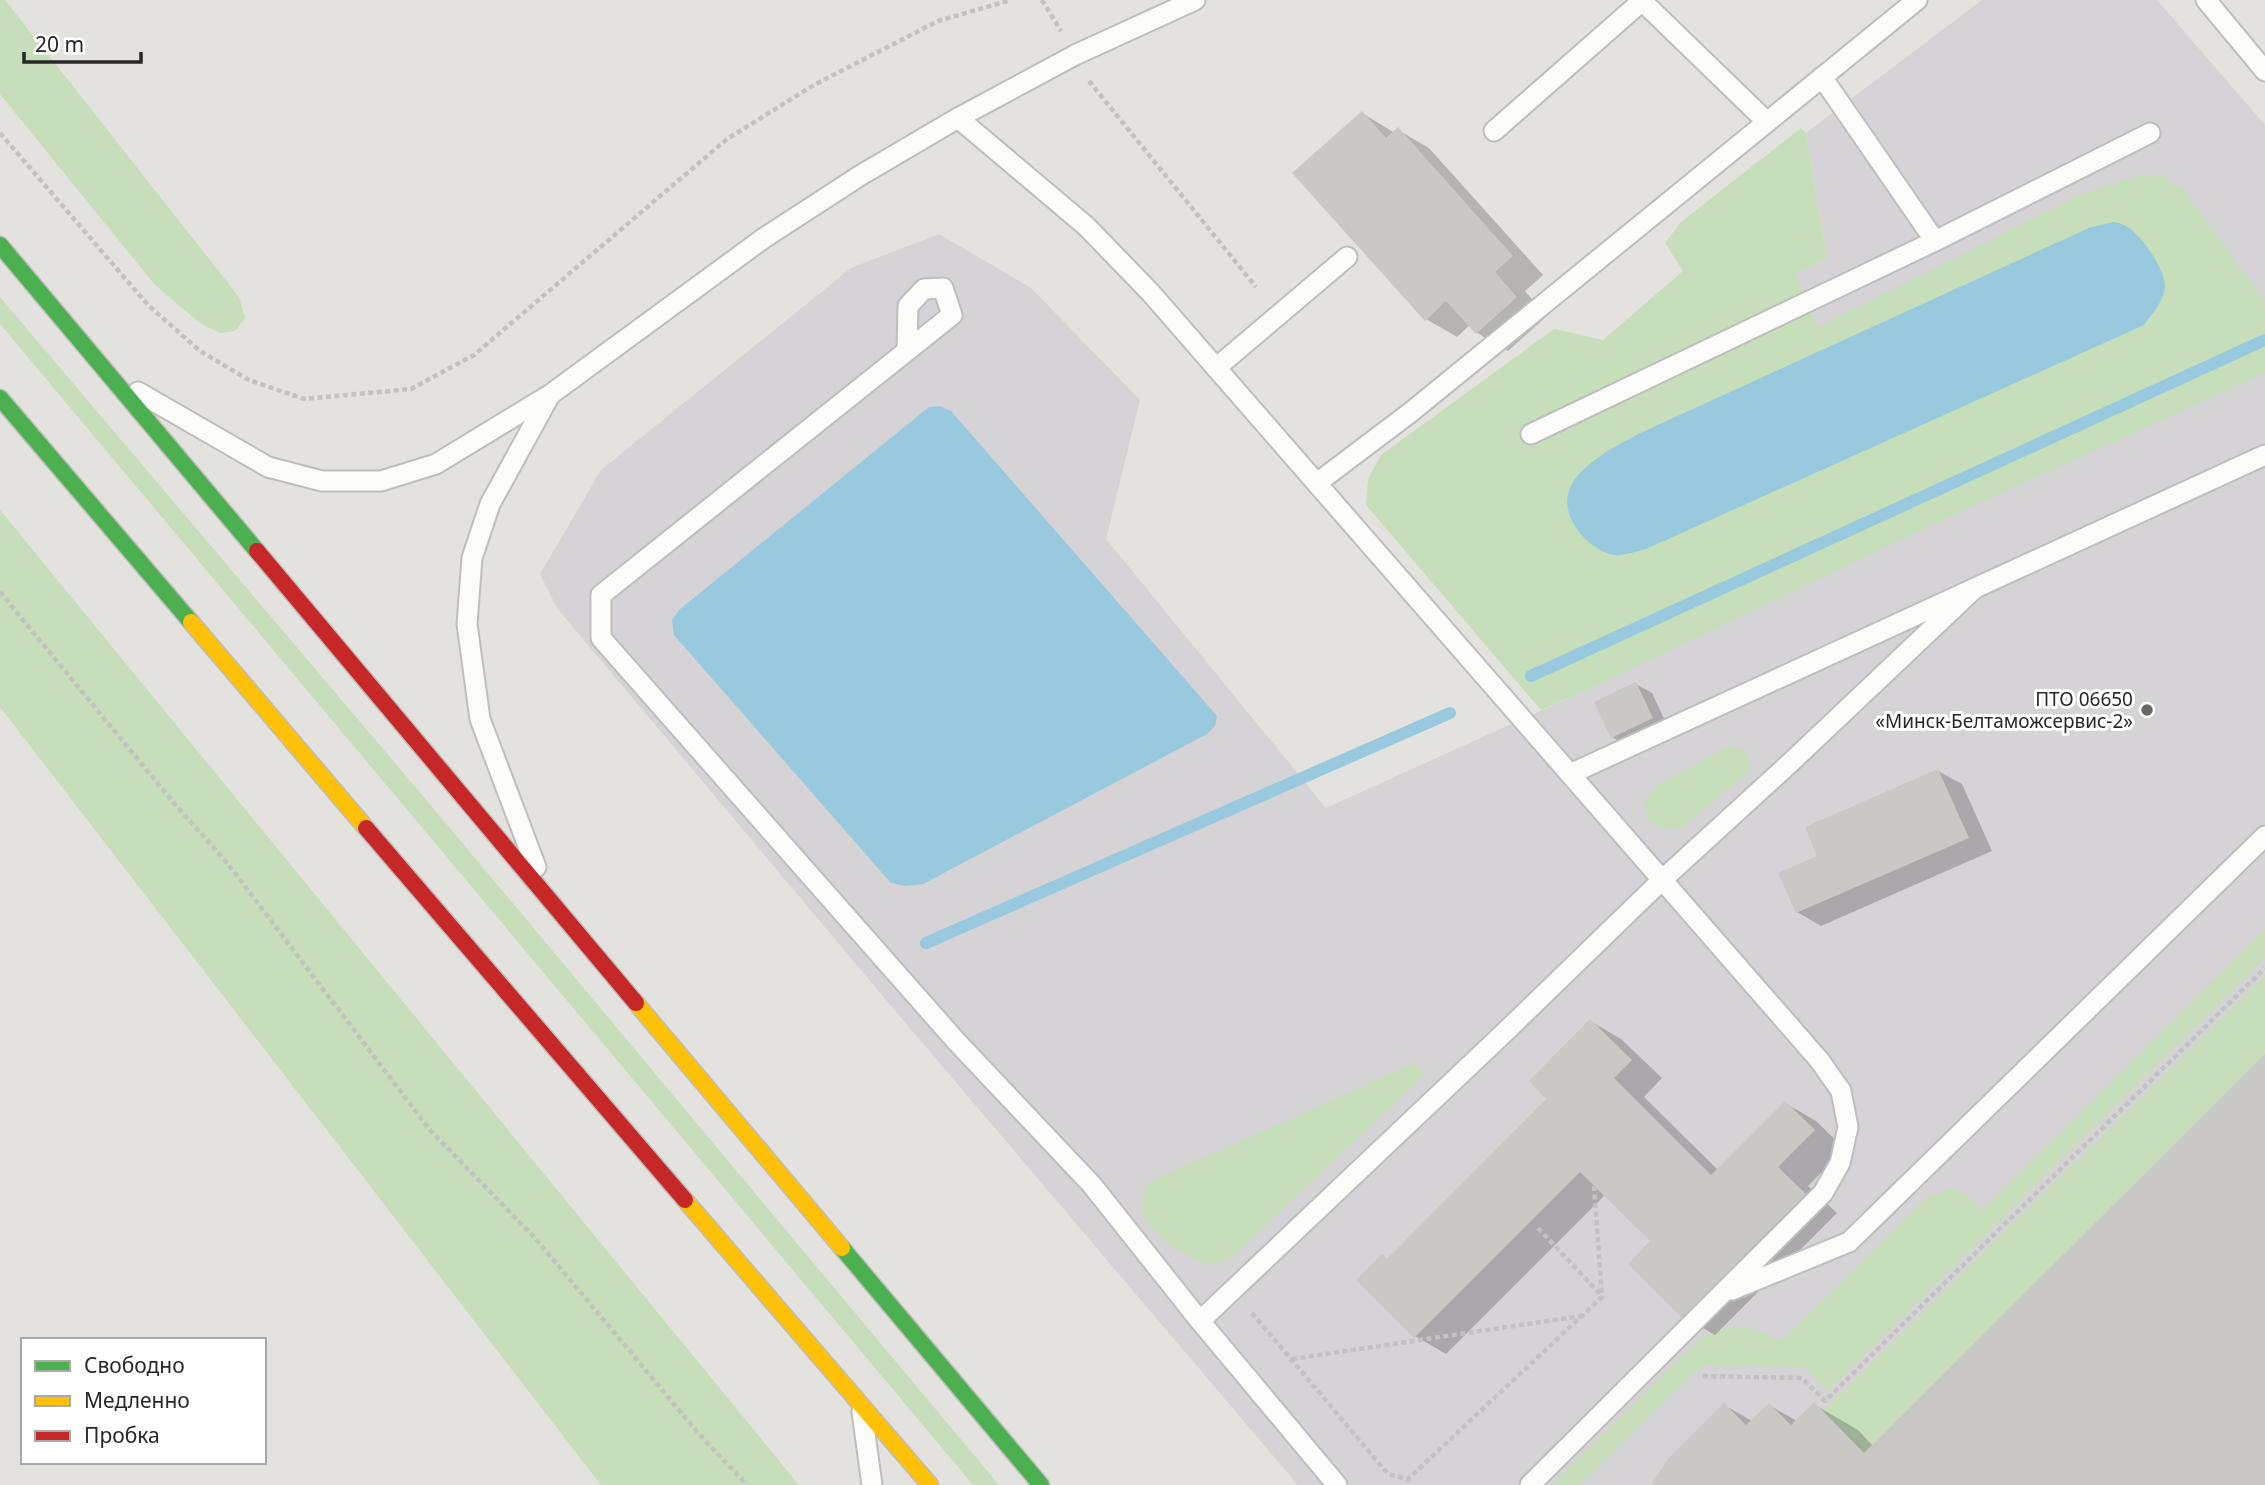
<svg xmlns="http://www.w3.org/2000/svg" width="2265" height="1485" viewBox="0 0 2265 1485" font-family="'Noto Sans',sans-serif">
<rect width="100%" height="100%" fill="#e4e2de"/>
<path fill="#d5d3d5" d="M1982,0H2157L2265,125V1485H1298L892,1007L557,608L540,574L601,470L851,268L939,234L1031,288L1140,400L1106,539L1326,808L1593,687L1437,446L1827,258L1806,133Z"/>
<g fill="#c6deba">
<path d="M0,0H5L239,297L245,318L235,331L220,333L200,323L155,285L0,94Z"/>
<path d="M1801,128L1806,133L1827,258L1795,274L1818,327L2087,192L2141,175L2163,176L2184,191L2265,301V373L1944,519L1593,687L1541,710L1366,505L1368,479L1381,455L1554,329L1603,340L1683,271L1665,243L1681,222Z"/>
<path d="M0,297L434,809L999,1485H973L0,324Z"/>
<path d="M0,510L799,1485H601L0,707Z"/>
<path d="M1738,747L1748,756L1751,770L1680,829L1663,828L1649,820L1644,804L1653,787L1726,748Z"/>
<path d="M2265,928V958L1828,1391L1804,1367L1701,1365L1579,1485H1552L1701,1338C1731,1323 1753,1324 1781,1341L1926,1199C1954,1182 1961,1190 1983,1209Z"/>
<path d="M2265,976V1054L1864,1453L1823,1411Z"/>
<path d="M1413,1064L1425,1074L1234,1255C1226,1260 1218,1264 1208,1263C1191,1263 1148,1230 1143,1214C1140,1204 1144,1190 1150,1182Z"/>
</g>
<g fill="#98c9df">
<path d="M2113,222C2117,223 2120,223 2124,225C2139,231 2166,270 2165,287C2163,302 2153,313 2144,325L1646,549C1637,551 1624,556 1614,555C1590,551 1562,520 1568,494C1575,466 1615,447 1638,434L2089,228Z"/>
<path d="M940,406L951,411L1217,716L1215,726L1207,734L923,884L906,886L891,883L674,635L672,620L679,610L929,407Z"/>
</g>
<g fill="#0003">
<path d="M1362,113L1395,133L1398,130L1429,148L1543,275L1525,291L1547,316L1508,351L1477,333L1470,325L1457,337L1426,319Z"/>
<path d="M1636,684L1652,693L1668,727L1628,746L1612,737Z"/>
<path d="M1938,771L1962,784L1992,851L1821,926L1797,912L1819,857Z"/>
<path d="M1590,1021L1621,1039L1662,1078L1644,1097L1718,1170L1785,1103L1816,1121L1845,1149L1808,1186L1837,1213L1715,1335L1684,1317L1653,1241L1605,1195L1446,1354L1415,1336L1388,1260L1549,1099Z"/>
<path d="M2265,1057V1485H1653L1724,1405L1752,1421L1769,1405L1797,1421L1815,1405L1858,1430L1873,1446Z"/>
</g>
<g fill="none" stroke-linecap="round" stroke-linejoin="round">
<g stroke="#98c9df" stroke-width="12">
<path d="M1531,676L2265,340"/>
<path d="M926,943L1450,713"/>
</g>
</g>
<g fill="#c9c8c5">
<path d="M1362,111L1386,138L1398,127L1513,256L1495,272L1517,297L1476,334L1446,301L1425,321L1292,173Z"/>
<path d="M1636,682L1653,718L1611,738L1594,702Z"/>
<path d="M1938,769L1969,838L1796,913L1778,873L1817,856L1805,827Z"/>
<path d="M1590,1019L1632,1060L1614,1078L1711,1175L1785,1101L1815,1130L1778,1167L1807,1195L1683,1319L1628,1264L1650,1241L1580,1172L1414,1338L1356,1280L1382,1254L1387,1259L1546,1099L1529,1081Z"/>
<path d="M2265,1054V1485H1651L1668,1459L1724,1403L1746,1425L1769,1403L1791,1425L1814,1402L1864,1453Z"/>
</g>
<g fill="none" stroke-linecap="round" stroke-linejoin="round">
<defs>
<g id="lane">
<path d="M2206,0L2265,71"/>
<path d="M958,118L1075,55L1195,0"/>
<path d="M1494,131L1642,1L1766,121"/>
<path d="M1935,241L2150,133"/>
<path d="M907,351L908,306L924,289L943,288L952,315L601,595V638L956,1041L1092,1185L1200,1321L1337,1485"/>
<path d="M1216,368L1347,257"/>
<path d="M138,392L268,467L322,481H381L436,464L551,394L764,238L861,175L958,118L1086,226L1150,292L1820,1061L1841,1091L1848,1127L1840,1163L1823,1193L1530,1485"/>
<path d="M1531,434L1935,241L1822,77"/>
<path d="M1317,483L1411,412L1917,0"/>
<path d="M1570,774L2265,455"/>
<path d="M536,867L480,719L467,624L472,558L490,504L550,395"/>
<path d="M1732,1290L1849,1242L2265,836"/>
<path d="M1200,1321L1504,1033L1662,880L1789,764L1974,589"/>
<path d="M862,1412L872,1485"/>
</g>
<g id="fast">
<path d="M0,245L257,551"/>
<path d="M0,398L191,622"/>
<path d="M842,1248L1041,1485"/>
</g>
<g id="slow">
<path d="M191,622L366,828"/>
<path d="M636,1003L842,1248"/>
<path d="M685,1200L930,1485"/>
</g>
<g id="jam">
<path d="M257,551L636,1003"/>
<path d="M366,828L685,1200"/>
</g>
</defs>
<use href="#lane" stroke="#bfbebf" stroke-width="23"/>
<use href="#fast" stroke="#bebdbc" stroke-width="19"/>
<use href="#slow" stroke="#bebdbc" stroke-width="19"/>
<use href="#jam" stroke="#bebdbc" stroke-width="19"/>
<g stroke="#c2c2c2" stroke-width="4.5" stroke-dasharray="5 3.5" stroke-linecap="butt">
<path d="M1042,0L1061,31"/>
<path d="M1089,81L1256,287"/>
<path d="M0,133L148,305L200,351L249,380L304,399L411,389L474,355L727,139L814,85L938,21L1011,0"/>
<path d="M0,592L173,802L228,864L429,1129L535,1238L699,1434L747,1485"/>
<path d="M1538,1228L1602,1296"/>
<path d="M1252,1313L1388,1474L1408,1479L1602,1297L1594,1186"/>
<path d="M1292,1359L1581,1316"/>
<path d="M1703,1376L1802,1378L1825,1401L2265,968"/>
</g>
<use href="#lane" stroke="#fbfbfa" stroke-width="19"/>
<use href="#fast" stroke="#4caf50" stroke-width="16"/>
<use href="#slow" stroke="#ffc107" stroke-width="16"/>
<use href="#jam" stroke="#c62828" stroke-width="16"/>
</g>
<circle fill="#696867" stroke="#fff" stroke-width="2.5" cx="2147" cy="710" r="7"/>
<g text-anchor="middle" stroke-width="6" stroke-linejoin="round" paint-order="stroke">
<g font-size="19" fill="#272727" stroke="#fff" text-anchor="end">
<text x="2133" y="706">ПТО 06650<tspan x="2133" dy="22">«Минск-Белтаможсервис-2»</tspan></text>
</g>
</g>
<rect x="21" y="1338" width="245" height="126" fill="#ffffff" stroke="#a9a9a9" stroke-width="2"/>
<rect x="35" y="1361" width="35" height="10" fill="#4caf50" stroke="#a9a9a9" stroke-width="2"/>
<text x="84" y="1373" font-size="21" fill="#272727">Свободно</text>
<rect x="35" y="1396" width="35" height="10" fill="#ffc107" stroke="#a9a9a9" stroke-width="2"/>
<text x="84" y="1408" font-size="21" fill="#272727">Медленно</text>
<rect x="35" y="1431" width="35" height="10" fill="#c62828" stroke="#a9a9a9" stroke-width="2"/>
<text x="84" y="1443" font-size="21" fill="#272727">Пробка</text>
<path d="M24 52v10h117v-10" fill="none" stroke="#272727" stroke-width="3.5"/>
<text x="35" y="52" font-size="21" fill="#272727" stroke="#ffffff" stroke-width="5" paint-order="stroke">20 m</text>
</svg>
